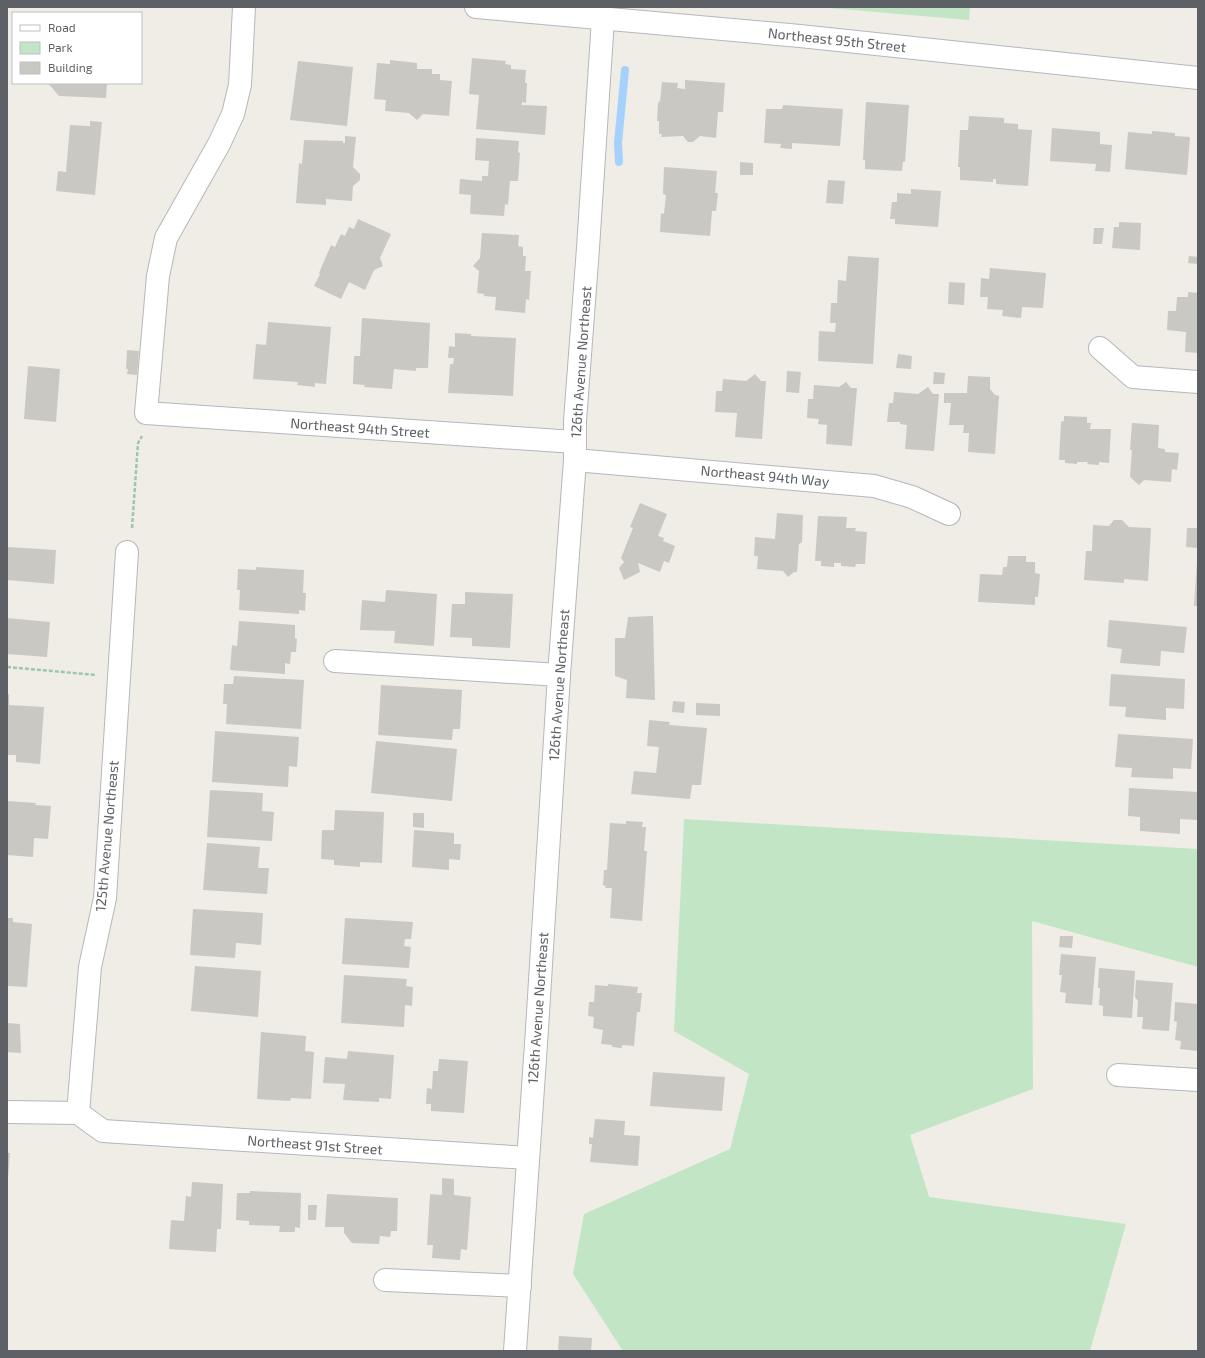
<svg xmlns="http://www.w3.org/2000/svg" width="1205" height="1358" viewBox="0 0 1205 1358" font-family="'Exo 2',sans-serif">
<rect width="100%" height="100%" fill="#efede5"/>
<g fill="#c2e6c5">
<path d="M817,7H970L969,20Z"/>
<path d="M684,819L1198,849V967L1032,921L1033,1089L910,1135L929,1197L1126,1224L1090,1351H623L573,1274L584,1214L730,1149L749,1074L674,1031Z"/>
</g>
<g fill="none" stroke-linecap="round" stroke-linejoin="round">
<path stroke="#a6d1fd" stroke-width="8" d="M619,162L618,143L625,70"/>
</g>
<g fill="#cac8c2">
<path d="M472,58L506,61L505,64L511,65V69L526,70L525,83H527L526,103L522,102V105L547,106L545,135L476,129L479,95L469,94Z"/>
<path d="M390,60L417,63V69H432V74H440V80L452,81L449,116L423,114L417,120L409,113L385,111L386,100L374,99L377,63L390,64Z"/>
<path d="M298,61L353,67L347,126L290,120Z"/>
<path d="M685,80L725,83L723,112H718L716,138L700,136L693,142H688L683,136L661,137L662,134H659V121H657L658,103L660,101L662,82L678,83L677,88L685,89Z"/>
<path d="M48,83H107L106,98L59,96Z"/>
<path d="M866,102L909,105L905,162H903L902,171L865,169V160H863Z"/>
<path d="M783,105L843,109L840,146L792,143V149L780,148L781,144L764,143L766,109H782Z"/>
<path d="M969,116L1004,118V123L1018,124V129L1032,130L1028,186L996,184V179H993V182L960,180V167H958L960,130H968Z"/>
<path d="M90,121L102,122L95,195L56,191L58,171L66,172L70,125L90,126Z"/>
<path d="M1052,128L1100,132V144L1112,145L1110,172L1095,171L1096,164L1050,161Z"/>
<path d="M1152,131L1175,133V136L1190,137L1187,175L1125,169L1128,132L1152,134Z"/>
<path d="M345,136L356,137L353,167L360,174V180L353,186L352,201L326,199V205L296,203L299,163L302,164L304,140L343,141V143H345Z"/>
<path d="M476,138L519,141L518,152L520,153L518,181H510L508,205L505,204L504,216L470,214L471,195L459,194L460,179L482,181V176H488L489,161L475,160Z"/>
<path d="M740,162L753,163V175H740Z"/>
<path d="M664,167L717,171L715,193H718L716,211H712L710,236L660,232L661,213L664,214L666,195L663,194Z"/>
<path d="M828,180L845,181L843,204L826,203Z"/>
<path d="M911,189L941,191L938,227L895,224V219H890L892,202H897V193L911,194Z"/>
<path d="M358,219L391,234L380,258L383,266L374,270L365,290L349,282L341,299L314,286L320,274L319,273L331,245L335,247L341,234L345,236L349,227L354,229Z"/>
<path d="M1119,222L1141,223L1140,250L1112,248L1114,227H1119Z"/>
<path d="M1094,228H1104L1102,244H1093Z"/>
<path d="M482,233L519,235L518,246L523,247V256H526L525,271H531L529,300L526,299L525,313L495,310L496,297L484,296V294L477,293L479,271L473,266L480,258Z"/>
<path d="M848,256L879,258L873,364L818,361L819,331L835,332L836,323H830L831,303H837L838,280L846,281Z"/>
<path d="M1189,256L1198,257V264L1188,263Z"/>
<path d="M990,268L1046,273L1043,308L1022,307L1021,318L1002,316L1003,310L987,309L988,297H980L981,278L989,279Z"/>
<path d="M949,282L965,283L964,305L948,304Z"/>
<path d="M1188,292L1198,293V353L1185,352L1186,332L1167,330L1168,311H1176L1177,297H1188Z"/>
<path d="M362,318L430,323L428,368H416V371L394,369L392,389L364,387L365,385L353,384L354,356H360Z"/>
<path d="M268,322L331,327L326,384L315,383V387L297,385L298,382L253,379L256,344L266,345Z"/>
<path d="M455,333L471,334V336L516,338L513,396L448,393L450,364H453L454,358H448L449,346L455,347Z"/>
<path d="M127,350L139,351L137,375L127,374L128,369H126Z"/>
<path d="M898,354L912,356L911,369L896,368Z"/>
<path d="M28,366L60,369L56,422L24,419Z"/>
<path d="M787,371L801,372L799,393L786,392Z"/>
<path d="M934,372L945,373L944,384H933Z"/>
<path d="M755,374L761,381H766L762,439L735,437L737,413L715,412L716,391H722L723,379L746,381Z"/>
<path d="M968,376L990,377V389L995,395L999,396L995,454L968,452L969,433H963L964,425H949L951,403H944V393H967Z"/>
<path d="M846,382L851,388H857L852,446L826,444L827,425L818,424L819,419L807,418L808,399H813L814,385L839,387Z"/>
<path d="M928,387L933,394H939L934,451L905,449L907,425L900,424V422H887L889,403H893L894,392L918,394Z"/>
<path d="M1064,416L1087,417V423H1091L1090,429H1111L1109,463L1099,462V465L1087,464L1088,462H1077V464L1065,463V460H1059L1061,422L1064,421Z"/>
<path d="M1132,423L1159,425L1158,448L1165,449V452L1179,453L1177,470L1172,469L1171,482L1144,480L1139,485L1130,477L1132,450H1130Z"/>
<path d="M640,503L667,514L658,536L664,538L663,541L675,546L669,563L664,561L660,572L638,563L640,572L624,580L619,568L624,562L621,558L633,528L630,527Z"/>
<path d="M777,513L803,515L802,542L799,544L797,572H794L788,577L783,571L757,569L758,556H754L755,537L775,539Z"/>
<path d="M818,516L847,517L846,528H856L855,531L867,532L865,564H856L855,567L841,566V563H834V567L821,566V561H815Z"/>
<path d="M1114,520H1122L1129,527L1151,528L1148,581L1124,579V583L1084,580L1086,551H1092L1093,525L1109,526Z"/>
<path d="M1187,528H1198V548L1186,547Z"/>
<path d="M7,547L56,550L54,584L7,580Z"/>
<path d="M1008,556H1026V562H1035V573L1040,574L1038,597H1035V605L978,602L980,574L1002,575L1003,567H1007Z"/>
<path d="M1197,562H1198V606H1194Z"/>
<path d="M256,567L304,570L303,593H306L305,611L299,610V614L239,610L240,590H237L238,569L256,570Z"/>
<path d="M386,590L437,594L434,646L394,643L395,631L360,630L362,600L385,602Z"/>
<path d="M465,592L513,594L510,648L472,646V638L450,637L452,604H465Z"/>
<path d="M653,616L655,700L626,698L627,680L615,676V638H625L628,617Z"/>
<path d="M7,618L50,622L47,657L7,654Z"/>
<path d="M1109,620L1187,627L1184,653L1161,651L1160,666L1120,663L1122,649L1107,647Z"/>
<path d="M239,621L295,625V638L297,639L296,652H291L290,664L285,663V674L230,670L232,645L237,646Z"/>
<path d="M1111,674L1185,679L1184,709L1166,708V720L1125,717L1126,707L1109,706Z"/>
<path d="M234,676L304,680L301,729L226,724L227,704H223L224,684H233Z"/>
<path d="M381,685L462,690L460,729H453L452,740L378,735Z"/>
<path d="M7,694H9V705L44,707L40,764L16,762V755H7Z"/>
<path d="M673,701L685,702L684,713L672,712Z"/>
<path d="M696,703L720,704V716L696,715Z"/>
<path d="M649,720L670,722L669,725L707,728L701,785H692L690,799L631,794L634,771L656,773L659,747L647,746Z"/>
<path d="M215,731L299,737L297,767L289,766L288,787L212,782Z"/>
<path d="M1118,734L1193,739L1191,769L1173,768V779L1131,777L1132,768L1115,767Z"/>
<path d="M376,741L457,749L452,801L371,793Z"/>
<path d="M1129,788L1198,792V820L1180,819V834L1140,831V817L1128,816Z"/>
<path d="M210,790L263,793L262,811L274,812L272,841L207,837Z"/>
<path d="M7,801L36,803L35,805L51,806L48,839L34,838L33,857L7,855Z"/>
<path d="M335,810L384,812L382,863L360,862V867L334,865V860L321,859L322,830H334Z"/>
<path d="M413,813H424V828L413,827Z"/>
<path d="M626,821L643,822L642,827H646L644,851H647L642,921L610,918L612,888H605L606,886L603,885L604,870H607L610,823L626,824Z"/>
<path d="M414,830L454,833V844H461L460,860L449,859V870L412,867Z"/>
<path d="M207,843L260,847L258,868H269L267,894L203,890Z"/>
<path d="M193,909L263,913L261,945L236,943L235,958L190,955Z"/>
<path d="M7,918H13V922L32,924L27,987L7,986Z"/>
<path d="M345,918L413,922L411,939H405L404,946L411,947L409,968L342,964Z"/>
<path d="M1060,936H1073L1072,948L1059,947Z"/>
<path d="M1061,954L1096,957L1092,1005L1065,1003L1066,993L1060,992L1062,975H1059Z"/>
<path d="M195,966L261,971L258,1017L191,1011Z"/>
<path d="M1099,968L1135,971L1132,1018L1103,1016V1006L1099,1005L1100,988H1098Z"/>
<path d="M344,975L407,979L406,986L413,987L412,1006L405,1005L404,1027L341,1023Z"/>
<path d="M1136,980L1173,983L1169,1031L1142,1029L1143,1017H1137L1138,1001L1135,997Z"/>
<path d="M608,984L638,987L637,993H642L640,1012H637L634,1046L622,1045V1048L612,1047V1045L601,1044L603,1030L593,1028L594,1017L588,1016L589,1002H594L595,985L608,986Z"/>
<path d="M1175,1002L1198,1004V1051L1180,1049L1181,1041L1175,1040L1177,1022L1174,1021Z"/>
<path d="M7,1023L20,1024L21,1053L7,1052Z"/>
<path d="M261,1032L306,1036L305,1051L314,1052L311,1099L291,1098L290,1101L257,1099Z"/>
<path d="M348,1051L394,1055L391,1099L379,1098V1102L343,1100L345,1084L323,1083L325,1057L347,1059Z"/>
<path d="M439,1059L468,1061L464,1113L431,1111V1104H426L427,1088L432,1089L433,1071H438Z"/>
<path d="M653,1072L725,1077L722,1111L650,1106Z"/>
<path d="M595,1119L625,1121L624,1135L640,1136L638,1166L590,1162L592,1144H589V1137L593,1138Z"/>
<path d="M7,1153H10L8,1178H7Z"/>
<path d="M442,1178L454,1179V1195L471,1197L467,1250L461,1249L460,1260L432,1258L433,1245H427L430,1194L442,1195Z"/>
<path d="M192,1182L223,1184L221,1229H217L216,1252L169,1249L171,1220L184,1221L186,1196L191,1197Z"/>
<path d="M250,1191L301,1193L300,1228L295,1227V1232H279L280,1226L249,1225V1221L236,1220L237,1193H250Z"/>
<path d="M327,1194L398,1198L397,1231H391L390,1237L380,1236L379,1244L352,1243L344,1233V1227H325Z"/>
<path d="M308,1205H317L316,1220H308Z"/>
<path d="M559,1336L592,1338L591,1351H558Z"/>
</g>
<g fill="none" stroke-linecap="round" stroke-linejoin="round">
<defs>
<g id="minor">
<path d="M244,7L240,85L233,114L219,144L166,238L158,276L146,413L575,442"/>
<path d="M476,7L800,36L1198,78"/>
<path d="M1100,348L1133,377L1198,382"/>
<path d="M575,460L874,486L912,497L949,514"/>
<path d="M127,552L105,898L90,967L78,1113L103,1131L528,1158"/>
<path d="M335,661L559,675"/>
<path d="M1118,1075L1198,1080"/>
<path d="M7,1112L78,1113"/>
<path d="M385,1280L520,1286"/>
<path d="M515,1351L537,1029L559,675L575,460V421L588,248L603,19"/>
</g>
</defs>
<use href="#minor" stroke="#b5b7bb" stroke-width="24"/>
<g stroke="#9bc7ab" stroke-width="2.5" stroke-dasharray="4 2" stroke-linecap="butt">
<path d="M132,528L138,443L142,436"/>
<path d="M7,667L96,675"/>
</g>
<use href="#minor" stroke="#fff" stroke-width="22"/>
</g>
<g text-anchor="middle" stroke-width="3.5" stroke-linejoin="round" paint-order="stroke">
<g font-size="14" fill="#5d6065" stroke="#fff">
<text transform="translate(837 40) rotate(6)" y="5">Northeast 95th Street</text>
<text transform="translate(581 362) rotate(-86)" y="5">126th Avenue Northeast</text>
<text transform="translate(360 428) rotate(4)" y="5">Northeast 94th Street</text>
<text transform="translate(765 476) rotate(5)" y="5">Northeast 94th Way</text>
<text transform="translate(559 685) rotate(-86)" y="5">126th Avenue Northeast</text>
<text transform="translate(107 836) rotate(-85)" y="5">125th Avenue Northeast</text>
<text transform="translate(538 1008) rotate(-86)" y="5">126th Avenue Northeast</text>
<text transform="translate(315 1145) rotate(4)" y="5">Northeast 91st Street</text>
</g>
</g>
<rect width="1205" height="1358" fill="none" stroke="#5d6065" stroke-width="16"/>
<rect x="12" y="12" width="130" height="72" fill="#ffffff" stroke="#bebfc1"/>
<rect x="20" y="25" width="20" height="6" fill="#ffffff" stroke="#bebfc1"/>
<text x="48" y="32" font-size="12" fill="#5d6065">Road</text>
<rect x="20" y="42" width="20" height="12" fill="#c2e6c5" stroke="#bebfc1"/>
<text x="48" y="52" font-size="12" fill="#5d6065">Park</text>
<rect x="20" y="62" width="20" height="12" fill="#cac8c2" stroke="#bebfc1"/>
<text x="48" y="72" font-size="12" fill="#5d6065">Building</text>
</svg>
